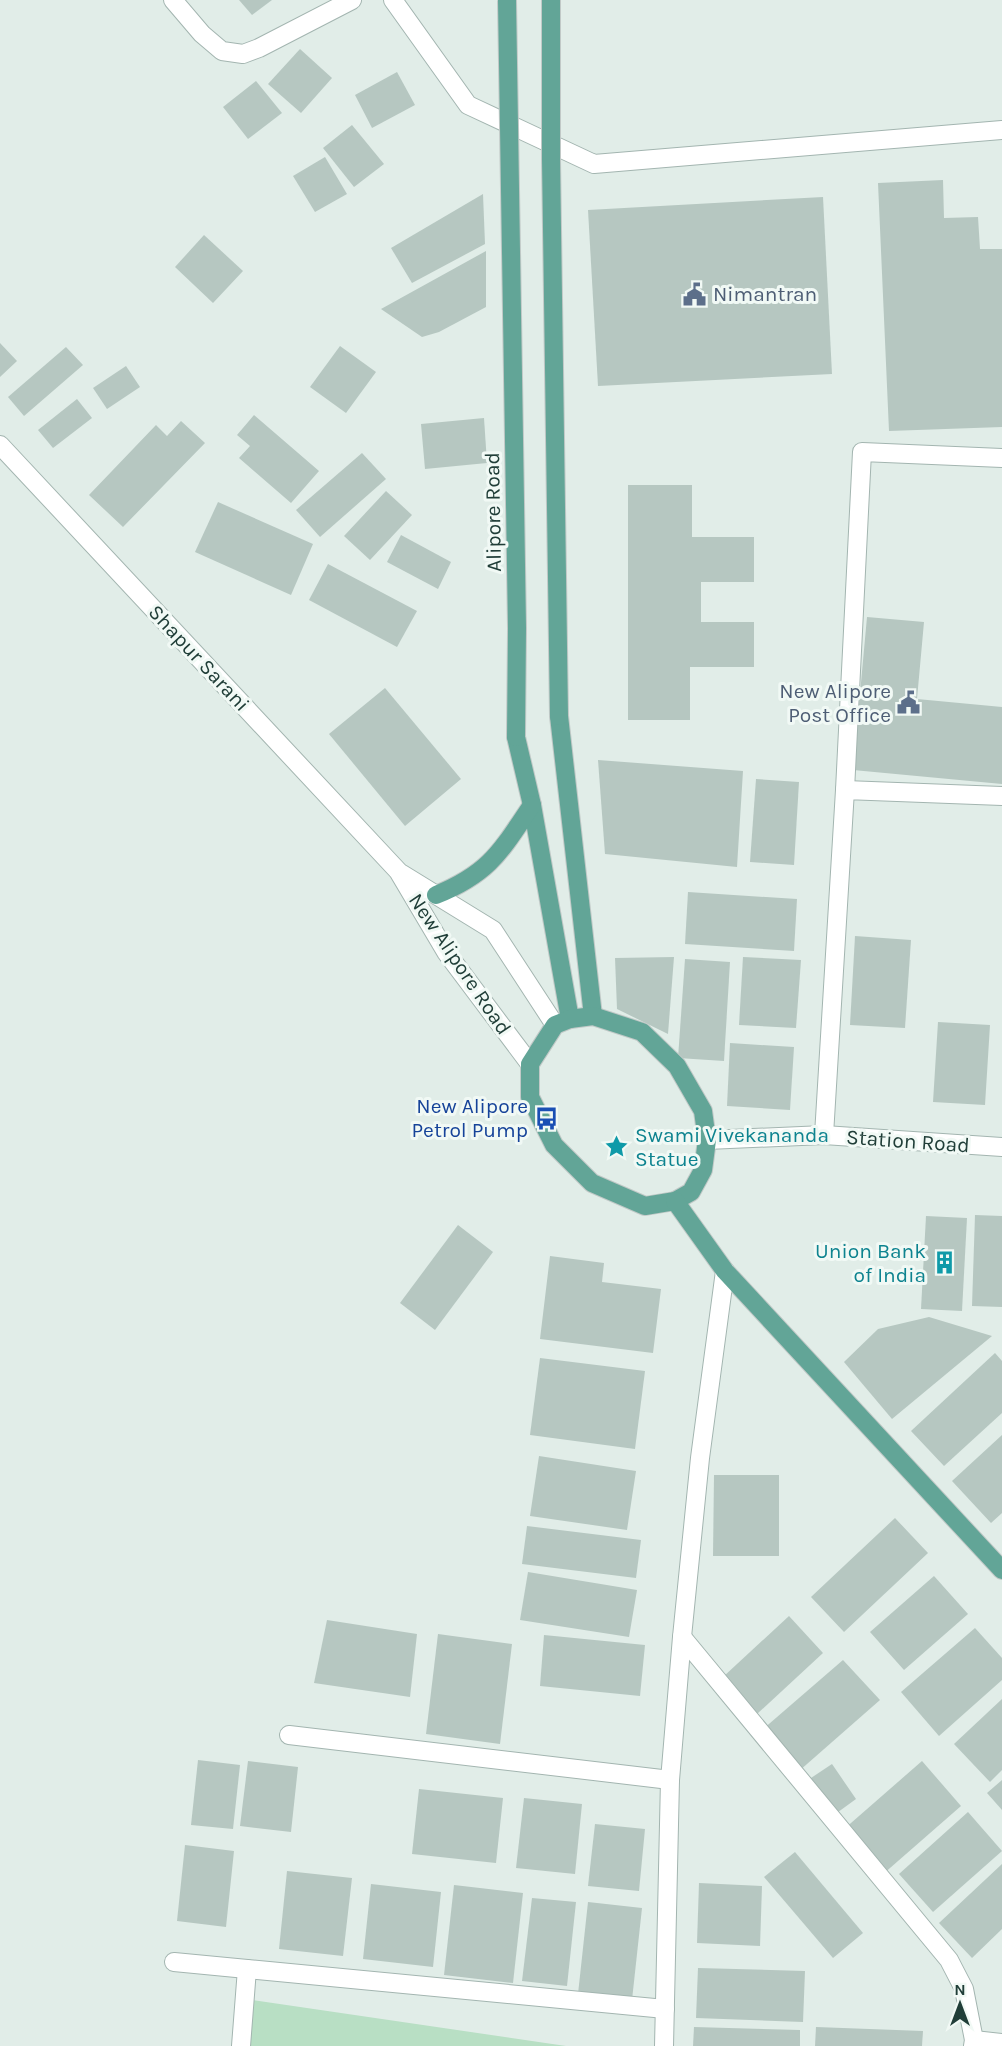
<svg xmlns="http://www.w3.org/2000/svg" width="1002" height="2046" viewBox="0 0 1002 2046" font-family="Karla,sans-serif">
<rect width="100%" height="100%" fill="#e1ede8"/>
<path fill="#b8dfc4" d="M253,2000L566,2046H245Z"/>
<g fill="#b6c7c1">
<path d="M239,0H272L252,15Z"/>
<path d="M300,49L332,78L301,113L268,84Z"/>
<path d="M397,72L415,105L372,128L355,95Z"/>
<path d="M256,81L282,113L248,139L223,107Z"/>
<path d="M352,125L384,164L354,187L323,148Z"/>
<path d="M325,157L347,194L315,212L293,176Z"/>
<path d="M943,180L944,218L978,217L980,249H1002V427L889,431L878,183Z"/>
<path d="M483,194L485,244L412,283L391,248Z"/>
<path d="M823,197L832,374L598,386L588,210Z"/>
<path d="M204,235L243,271L213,303L175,267Z"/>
<path d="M486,251V307L439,332L422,337L381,309Z"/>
<path d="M0,343L17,361L0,377Z"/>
<path d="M340,346L376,372L346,413L310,387Z"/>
<path d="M66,347L83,365L24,416L8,397Z"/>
<path d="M126,366L140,387L107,409L93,388Z"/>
<path d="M77,399L92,418L53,448L38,430Z"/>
<path d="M254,415L319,471L291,503L239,458L250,446L237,435Z"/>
<path d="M484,418L487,463L425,469L421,424Z"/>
<path d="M181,421L205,443L123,527L89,495L156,425L167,436Z"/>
<path d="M362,453L386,479L320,537L296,510Z"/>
<path d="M628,485H692V537H754V582H701V622H754V667H690V720H628Z"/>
<path d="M386,491L412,515L370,560L344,536Z"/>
<path d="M218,502L313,544L291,595L195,552Z"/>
<path d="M401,535L451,562L438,589L387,562Z"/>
<path d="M328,564L417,611L397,647L309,600Z"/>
<path d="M867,617L924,622L917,699L1002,707V784L853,770Z"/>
<path d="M385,688L461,779L405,826L329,734Z"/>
<path d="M598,760L743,771L737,867L605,854Z"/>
<path d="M756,779L799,782L794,865L750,862Z"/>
<path d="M688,892L797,899L794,951L685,944Z"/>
<path d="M855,936L911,940L905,1028L850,1025Z"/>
<path d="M674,957L668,1034L617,1009L615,958Z"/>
<path d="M743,957L801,960L796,1028L739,1025Z"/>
<path d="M685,959L730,962L724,1061L678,1058Z"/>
<path d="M938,1022L990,1025L985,1105L933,1102Z"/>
<path d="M730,1043L794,1047L790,1110L727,1106Z"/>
<path d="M975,1215L1002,1216V1307L972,1306Z"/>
<path d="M926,1216L967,1218L962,1311L921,1309Z"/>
<path d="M458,1225L493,1252L435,1330L400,1303Z"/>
<path d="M550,1256L604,1263L602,1282L661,1289L653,1353L540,1339Z"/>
<path d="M929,1317L992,1336L892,1419L844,1362L878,1329Z"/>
<path d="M995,1353L1002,1361V1413L944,1466L911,1431Z"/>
<path d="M540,1358L645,1371L635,1449L530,1435Z"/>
<path d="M1002,1435V1513L991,1523L952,1481Z"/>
<path d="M539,1456L636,1471L627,1530L530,1516Z"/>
<path d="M714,1475H779V1556H713Z"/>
<path d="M895,1518L928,1553L844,1632L811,1597Z"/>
<path d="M527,1526L641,1540L636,1578L522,1564Z"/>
<path d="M528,1572L637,1590L629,1637L520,1620Z"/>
<path d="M934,1576L968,1614L904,1670L870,1632Z"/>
<path d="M789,1616L823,1653L757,1714L723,1677Z"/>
<path d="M327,1620L417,1634L410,1697L314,1683Z"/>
<path d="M975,1628L1002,1658V1680L939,1736L901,1692Z"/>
<path d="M438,1634L512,1644L500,1744L426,1734Z"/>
<path d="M544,1635L645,1645L640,1696L540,1686Z"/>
<path d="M843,1660L880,1700L799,1771L762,1730Z"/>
<path d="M1002,1699V1770L990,1782L954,1744Z"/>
<path d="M198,1760L240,1765L233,1829L191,1825Z"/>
<path d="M248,1761L298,1767L291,1832L240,1826Z"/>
<path d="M922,1761L961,1806L882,1875L843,1830Z"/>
<path d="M832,1764L856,1799L834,1815L808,1780Z"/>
<path d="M1002,1780V1810L987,1793Z"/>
<path d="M419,1789L503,1798L496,1863L412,1854Z"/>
<path d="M524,1798L582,1804L575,1874L516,1868Z"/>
<path d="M968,1812L1002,1851L933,1912L899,1874Z"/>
<path d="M595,1824L645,1829L639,1891L588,1886Z"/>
<path d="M185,1845L234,1851L226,1927L177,1921Z"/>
<path d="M795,1852L863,1933L833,1958L764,1877Z"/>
<path d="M1002,1864V1929L972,1958L939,1923Z"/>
<path d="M287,1871L352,1878L343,1956L279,1949Z"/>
<path d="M699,1883L762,1886L760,1946L697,1943Z"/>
<path d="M371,1884L441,1892L433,1967L363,1959Z"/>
<path d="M454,1885L523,1893L513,1983L444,1975Z"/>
<path d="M532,1898L576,1902L567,1986L522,1981Z"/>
<path d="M588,1902L642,1908L632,2000L578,1994Z"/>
<path d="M698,1968L805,1971L803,2022L696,2018Z"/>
<path d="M694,2027L800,2030V2046H693Z"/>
<path d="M816,2027L923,2031L922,2046H815Z"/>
</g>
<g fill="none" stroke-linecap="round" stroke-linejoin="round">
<defs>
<g id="minor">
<path d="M173,0L202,34L222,51L243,54L259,48L352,0"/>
<path d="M393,0L468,105L594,164L1002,130"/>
<path d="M0,445L398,871L446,952L530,1064"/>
<path d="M845,790L862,452L1002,458"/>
<path d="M402,874L493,930L555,1025"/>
<path d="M824,1135L845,790L1002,796"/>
<path d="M707,1140L824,1135L1002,1147"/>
<path d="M682,1637L949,1960L964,1989L974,2040L973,2046"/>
<path d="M289,1735L670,1780"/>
<path d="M174,1962L665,2009"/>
<path d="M974,2040L1002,2043"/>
<path d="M241,2046L247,1969"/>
<path d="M664,2046L670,1780L682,1637L700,1458L725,1271"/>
</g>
<g id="major">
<path d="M559,716L593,1016"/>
<path d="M516,737L532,805L570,1019"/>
<path d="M436,895C490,873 501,851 532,805"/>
<path d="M593,1016L642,1032L677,1066L703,1111L707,1140L703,1170L691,1192L675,1201L645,1206L592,1183L554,1145L530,1097V1064L555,1025L570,1019Z"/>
<path d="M675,1201L725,1271L1002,1570"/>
</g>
</defs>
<use href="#minor" stroke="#a3b5b0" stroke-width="20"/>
<use href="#major" stroke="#c1c9c7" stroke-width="20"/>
<use href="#minor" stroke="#fff" stroke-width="18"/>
<use href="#major" stroke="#62a597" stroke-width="18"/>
<defs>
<g id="major-bridge">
<path d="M507,0L517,628L516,737"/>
<path d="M551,0V159L559,716"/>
</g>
</defs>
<use href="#major-bridge" stroke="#c1c9c7" stroke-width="20" stroke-linecap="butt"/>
<use href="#major-bridge" stroke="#62a597" stroke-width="18"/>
</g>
<defs>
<symbol id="civic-bare" viewBox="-9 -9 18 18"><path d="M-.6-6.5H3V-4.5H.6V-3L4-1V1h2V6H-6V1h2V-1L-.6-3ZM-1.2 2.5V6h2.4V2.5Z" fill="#5c6f8a" stroke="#f1f9f5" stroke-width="2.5" paint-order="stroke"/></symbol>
<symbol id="bus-bare" viewBox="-9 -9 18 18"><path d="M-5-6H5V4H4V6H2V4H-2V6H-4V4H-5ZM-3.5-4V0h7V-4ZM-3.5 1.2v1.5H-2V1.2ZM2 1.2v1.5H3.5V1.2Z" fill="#1a4fb4" stroke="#f1f9f5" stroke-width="2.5" paint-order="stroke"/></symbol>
<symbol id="sight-bare" viewBox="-9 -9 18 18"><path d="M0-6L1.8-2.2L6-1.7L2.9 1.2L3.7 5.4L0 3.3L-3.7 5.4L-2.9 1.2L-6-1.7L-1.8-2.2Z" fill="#0f9aa8" stroke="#f1f9f5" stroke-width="2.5" paint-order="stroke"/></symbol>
<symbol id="building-bare" viewBox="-9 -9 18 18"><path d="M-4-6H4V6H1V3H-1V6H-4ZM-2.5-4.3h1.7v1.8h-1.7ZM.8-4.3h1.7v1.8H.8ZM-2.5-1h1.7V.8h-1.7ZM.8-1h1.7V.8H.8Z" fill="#0f9aa8" stroke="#f1f9f5" stroke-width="2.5" paint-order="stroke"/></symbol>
</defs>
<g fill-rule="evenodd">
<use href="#civic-bare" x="678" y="278" width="33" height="33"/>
<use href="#civic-bare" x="892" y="686" width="33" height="33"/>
<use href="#bus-bare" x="530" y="1102" width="33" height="33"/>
<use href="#sight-bare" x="600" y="1130" width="33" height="33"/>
<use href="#building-bare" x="928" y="1246" width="33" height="33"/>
</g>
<g text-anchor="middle" stroke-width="6" stroke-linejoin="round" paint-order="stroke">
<g font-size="21" fill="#4e5e75" stroke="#f1f9f5" text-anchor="start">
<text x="713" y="301">Nimantran</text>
<text x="891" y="698" text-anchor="end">New Alipore<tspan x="891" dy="24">Post Office</tspan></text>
</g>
<g font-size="21" fill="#203e38" stroke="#f1f9f5">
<text transform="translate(493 512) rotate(-91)" y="7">Alipore Road</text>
<text transform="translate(199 658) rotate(47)" y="7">Shapur Sarani</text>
<text transform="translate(460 964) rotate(56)" y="7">New Alipore Road</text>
<text transform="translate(908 1141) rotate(4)" y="7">Station Road</text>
</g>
<g font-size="21" fill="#164399" stroke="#f1f9f5" text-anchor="end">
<text x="528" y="1113">New Alipore<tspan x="528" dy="24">Petrol Pump</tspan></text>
</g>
<g font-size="21" fill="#0d838f" stroke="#f1f9f5" text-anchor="start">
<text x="635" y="1142">Swami Vivekananda<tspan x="635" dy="24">Statue</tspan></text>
<text x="926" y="1258" text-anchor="end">Union Bank<tspan x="926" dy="24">of India</tspan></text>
</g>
</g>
<g transform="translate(960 2004)" stroke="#f1f9f5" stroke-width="4.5" paint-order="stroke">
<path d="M0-4.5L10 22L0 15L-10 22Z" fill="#203e38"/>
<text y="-9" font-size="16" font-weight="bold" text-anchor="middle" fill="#203e38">N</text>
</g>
</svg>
